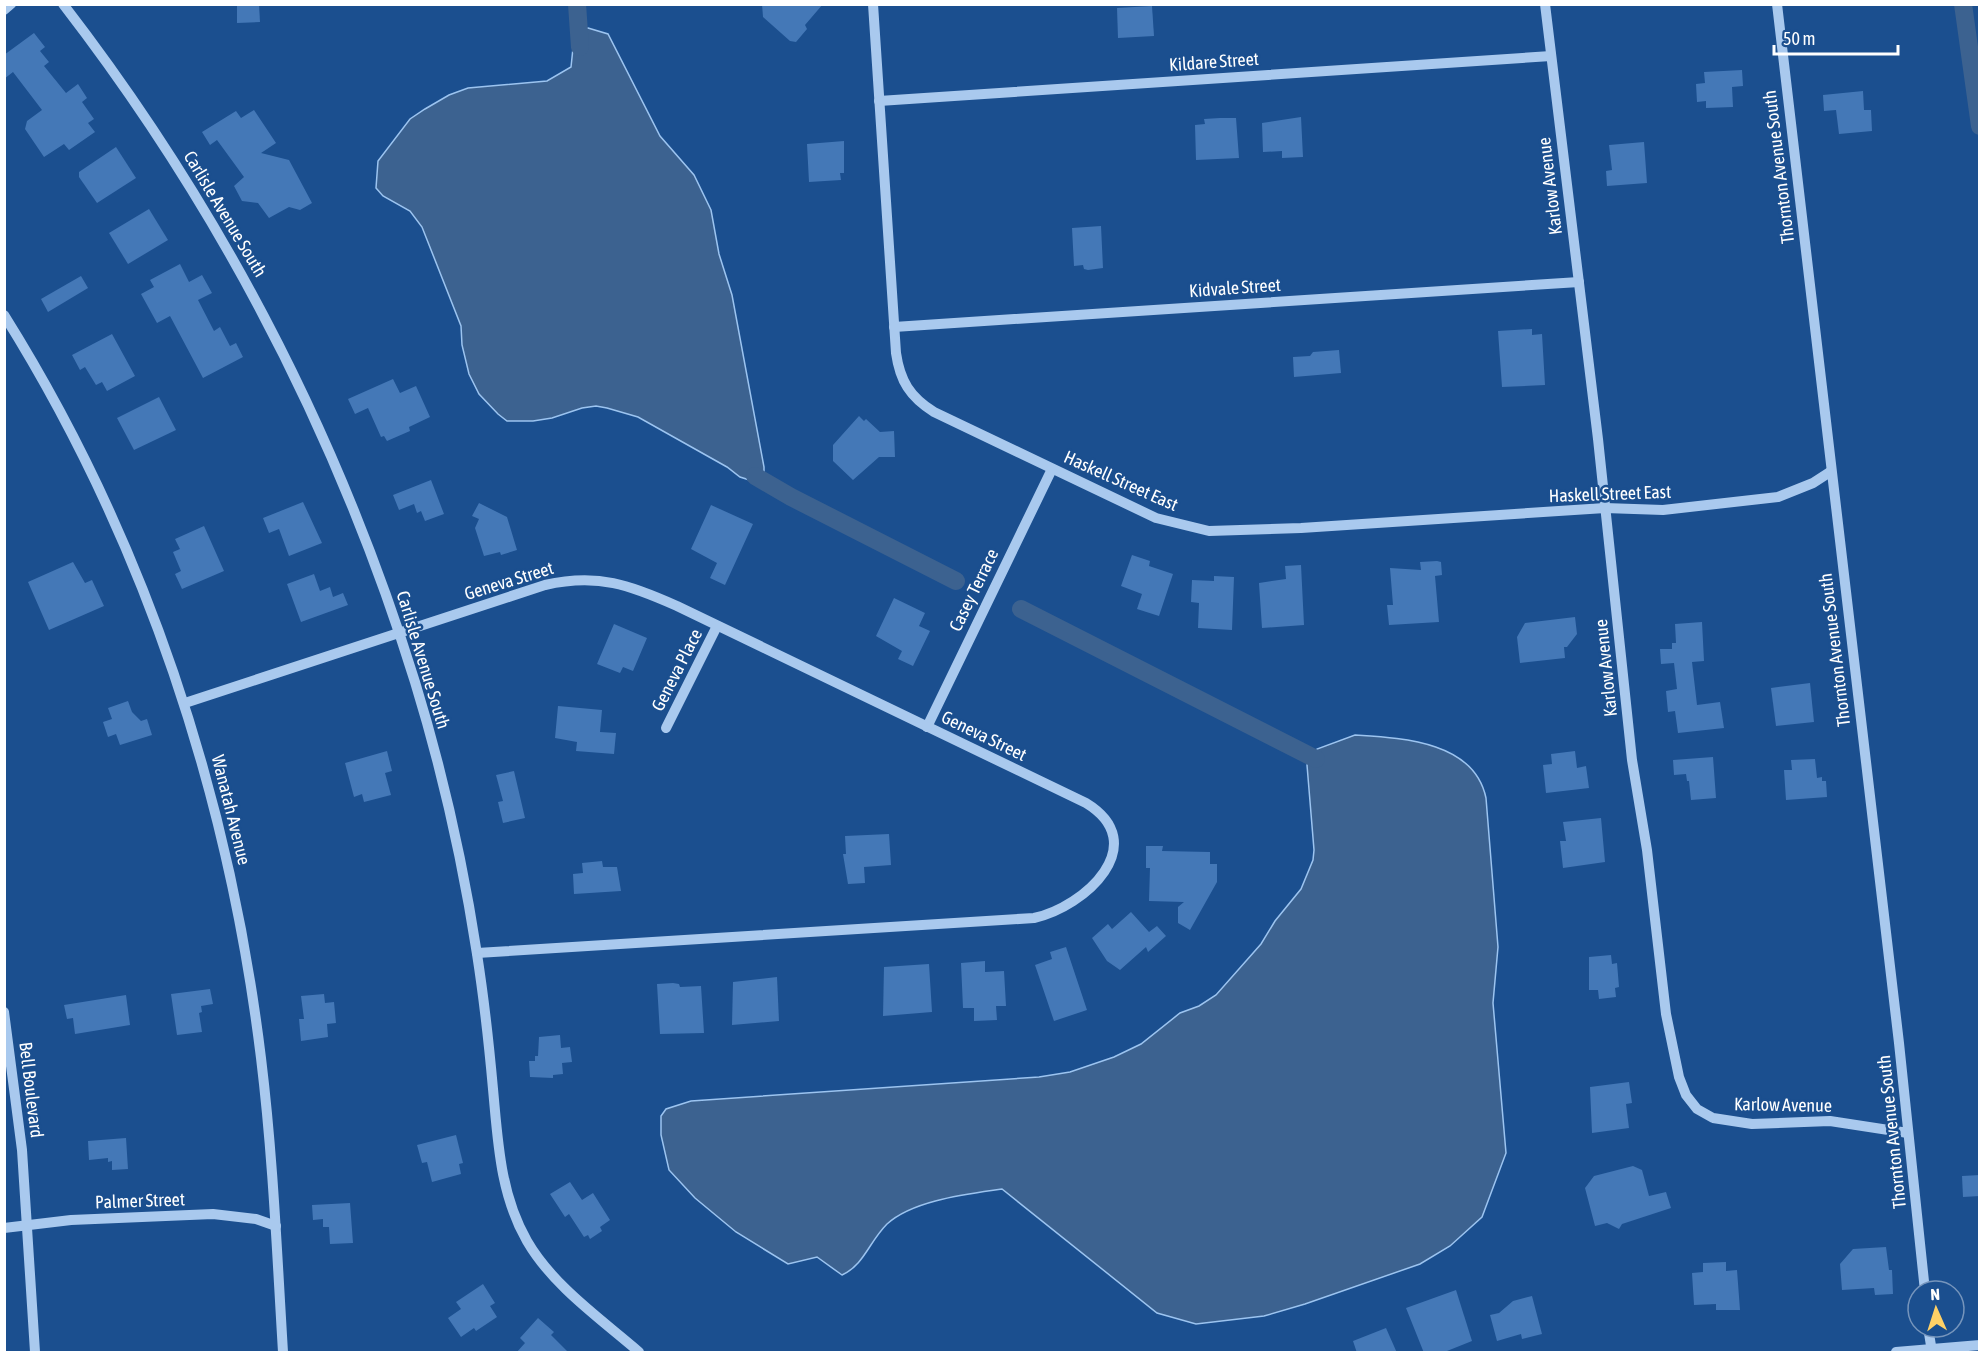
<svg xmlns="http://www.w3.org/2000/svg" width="1984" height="1357" viewBox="0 0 1984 1357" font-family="'Asap Condensed',sans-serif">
<rect width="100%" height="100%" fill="#1b4f8f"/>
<g fill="#3c6290" stroke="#9cc4f0" stroke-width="1.5">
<path d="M588,28L608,34L660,136L694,175L711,210L719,254L732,295L764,467V476L759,483L740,477L727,467L638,417L607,408L596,406L582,408L552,418L533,421H507L498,414L479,394L469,374L462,345L461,326L422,227L410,211L383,196L376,188L378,161L410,119L425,109L449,95L468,88L547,81L571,67L575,29Z"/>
<path d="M1355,735C1402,738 1474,741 1486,798L1498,947L1493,1003L1506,1153L1482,1217L1450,1246L1420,1264L1305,1304L1264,1316L1196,1324L1157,1313L1002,1189C968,1194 913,1200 887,1224C869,1242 864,1265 842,1275L817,1257L788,1264L736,1232L695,1198L669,1170L661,1135V1116L666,1109L691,1101L1039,1077L1070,1072L1114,1057L1141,1044L1180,1013L1199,1006L1216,995L1261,944L1275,921L1301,889L1313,860L1314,850L1307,765L1317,749Z"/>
</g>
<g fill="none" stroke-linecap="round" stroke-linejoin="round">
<g stroke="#3c6290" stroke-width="18">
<path d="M577,4L580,47"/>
<path d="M1963,4L1980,126"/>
<path d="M755,476L791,497L956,581"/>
<path d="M1021,609L1316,759"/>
</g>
</g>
<g fill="#4478b7">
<path d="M237,4H259L260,22L237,23Z"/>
<path d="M762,4H823L805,25L807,29L796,42L790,41L763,17Z"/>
<path d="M1152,6L1154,36L1118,38L1117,8Z"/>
<path d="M34,33L45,47L40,51L49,62L44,66L66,93L78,84L87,98L82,102L94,119L88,123L95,132L69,150L64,144L44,157L25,129L27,121L42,110L13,72L4,79V55Z"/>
<path d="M1742,70L1743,86L1732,87L1733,107L1706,108V101L1697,102L1696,84L1705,83L1704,72Z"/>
<path d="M1863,91L1864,110H1871L1872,131L1839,134L1836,110L1824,111L1823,95Z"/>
<path d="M254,110L276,143L261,153L289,160L312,203L300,210L289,207L269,218L258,203L242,201L234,186L244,177L217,140L210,145L202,132L236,111L241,118Z"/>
<path d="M1301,117L1303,157L1282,158V151L1263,152L1262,123Z"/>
<path d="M1220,118H1236L1239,158L1196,160L1195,125L1205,124L1204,119Z"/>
<path d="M844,141V173H840L841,180L809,182L807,144Z"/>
<path d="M1644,142L1647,183L1607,186L1606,171L1612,170L1609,145Z"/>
<path d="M116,147L136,178L97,203L79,177V172Z"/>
<path d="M149,209L168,240L128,264L109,233Z"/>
<path d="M1101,226L1103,268L1088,270L1084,269L1083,265L1074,266L1072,228Z"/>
<path d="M180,264L189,282L202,275L212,293L198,300L214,331L220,327L230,346L236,343L243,357L203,378L170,316L157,323L141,294L154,287L150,280Z"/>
<path d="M81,276L88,288L48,312L41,299Z"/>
<path d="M1532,329V335L1542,334L1545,385L1502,387L1498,331Z"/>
<path d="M112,334L135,376L107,391L102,382L96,385L85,367L80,370L72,355Z"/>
<path d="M1339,350L1341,373L1294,377L1293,357L1310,356L1313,352Z"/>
<path d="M393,379L400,393L416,386L430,417L409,427L410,431L387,441L384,436L381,437L368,408L355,414L348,399Z"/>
<path d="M159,397L176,430L134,450L117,418Z"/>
<path d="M859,416L864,421L866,419L880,432L894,431L895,457H879L853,480L833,461V445Z"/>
<path d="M431,480L444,514L425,521L421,511L417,513L414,504L399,510L393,495Z"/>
<path d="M303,502L322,543L289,556L279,529L269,533L263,518Z"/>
<path d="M479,503L507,517L517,550L501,555L500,552L484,556L475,528L479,519L472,516Z"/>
<path d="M711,505L753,524L725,585L710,578L717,563L691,549Z"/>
<path d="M204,526L224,571L182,589L175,574L181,571L173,552L180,549L175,539Z"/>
<path d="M1132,555L1150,561L1149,566L1173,574L1159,616L1137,609L1142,594L1121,586Z"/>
<path d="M1437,561L1441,562L1442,575L1435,576L1439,622L1389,625L1387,605H1393L1390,568L1421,570L1420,562Z"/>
<path d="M73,562L85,583L92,580L104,606L49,630L28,582Z"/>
<path d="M1301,565L1304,625L1262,628L1259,583L1286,579L1285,566Z"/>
<path d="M314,574L320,591L330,587L333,597L343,593L348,605L301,622L287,584Z"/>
<path d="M1214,576L1234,577L1232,630L1198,628L1199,603L1191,602L1192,580L1214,581Z"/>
<path d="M894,598L925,613L919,626L930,631L913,666L898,659L902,651L876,636Z"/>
<path d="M1575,617L1577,634L1567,647H1564L1565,658L1520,663L1517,637L1525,623Z"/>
<path d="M1702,622L1704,661L1692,662L1697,705L1720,702L1724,728L1678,733L1675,711L1668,712L1666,691L1677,689L1674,663L1661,664L1660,649H1672V643H1676L1675,624Z"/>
<path d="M614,624L647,638L633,671L623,667L620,673L597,664Z"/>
<path d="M1810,683L1814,722L1776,726L1771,688Z"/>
<path d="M128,701L132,712L141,721L147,719L152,735L120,745L116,734L108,737L103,722L112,719L108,708Z"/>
<path d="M558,706L602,710L600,732L616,733L614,754L576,751L577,742L555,738Z"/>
<path d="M387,751L392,771L385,773L391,795L364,802L362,794L354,797L345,763Z"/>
<path d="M1575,751L1577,768L1586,766L1589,788L1546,793L1543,765L1552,764L1551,754Z"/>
<path d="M1713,757L1716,798L1691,800L1689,781H1687L1686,774L1674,775L1673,760Z"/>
<path d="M1815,759L1817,778L1822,777V781H1826L1827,797L1786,800L1784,770H1792L1791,760Z"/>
<path d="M514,771L525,818L503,823L498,802L503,801L496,775Z"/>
<path d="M1601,818L1605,862L1563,868L1560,841H1566L1563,822Z"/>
<path d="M889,834L891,865L864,867L865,883L848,884L843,854H846L845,836Z"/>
<path d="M1146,846H1163L1162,851L1210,852V864H1217V882L1190,930L1178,923V907L1184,902L1149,901L1150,868H1146Z"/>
<path d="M602,861L603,867H617L621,891L574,894L573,874L583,873L582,863Z"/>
<path d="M1131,912L1149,932L1157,926L1166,936L1148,952L1146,947L1120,970L1107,961L1092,938L1108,924L1112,929Z"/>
<path d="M1066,947L1087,1010L1054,1021L1035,965L1052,959L1050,952Z"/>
<path d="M1611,955L1612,964L1617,963L1619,987L1615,988L1616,997L1599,999L1598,990H1589V957Z"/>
<path d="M985,961V972L1004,971L1006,1006H996L997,1020L974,1021V1008H963L961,963Z"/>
<path d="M929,964L932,1012L883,1016L884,967Z"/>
<path d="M777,977L779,1021L732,1025L733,982Z"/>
<path d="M673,983L679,984L680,987L701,986L704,1033L660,1034L657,984Z"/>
<path d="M210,989L213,1004L201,1006L202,1012L199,1013L202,1032L177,1035L171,994Z"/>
<path d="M324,994L325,1003L334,1002L336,1023L327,1024L328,1037L301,1041L299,1019H304L301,996Z"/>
<path d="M126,995L130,1025L75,1034L73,1018L67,1019L64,1005Z"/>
<path d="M560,1035L561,1048L570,1047L572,1062L562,1063L563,1074L553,1075V1078L530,1077L529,1061H535V1056H538L539,1037Z"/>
<path d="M1629,1082L1632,1103L1626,1104L1629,1128L1592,1133L1590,1087Z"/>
<path d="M456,1135L463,1163L459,1164L461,1174L432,1182L427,1162L422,1163L417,1145Z"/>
<path d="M126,1138L128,1169L112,1170V1161L108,1162V1158L89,1160L88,1141Z"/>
<path d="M1633,1166L1642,1170L1649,1196L1666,1192L1671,1208L1622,1224L1619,1229L1607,1223L1595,1226L1585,1188L1594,1176Z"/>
<path d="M1980,1175V1196L1963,1197L1962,1176Z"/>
<path d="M570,1182L582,1200L593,1193L610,1220L600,1227L602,1231L590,1239L588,1235L584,1237L569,1214L565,1217L550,1194Z"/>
<path d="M350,1203L353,1243L330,1244L329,1227H323V1219L313,1220L312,1205Z"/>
<path d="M1886,1247L1889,1270H1892L1893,1294L1875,1295L1874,1288L1842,1290L1840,1264L1853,1249Z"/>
<path d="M1726,1262V1271L1737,1270L1740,1310H1716V1304L1694,1305L1692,1273L1703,1272V1263Z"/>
<path d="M483,1284L495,1303L490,1306L497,1317L476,1331L474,1328L461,1337L448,1318L461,1309L456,1302Z"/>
<path d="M1456,1290L1472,1341L1442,1353H1424L1406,1308Z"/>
<path d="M1532,1296L1542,1334L1522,1339L1521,1334L1497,1341L1490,1315L1499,1313L1513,1301Z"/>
<path d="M538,1318L554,1332L551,1335L569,1353H516L525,1343L520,1338Z"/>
<path d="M1386,1328L1397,1353H1357L1353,1341Z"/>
</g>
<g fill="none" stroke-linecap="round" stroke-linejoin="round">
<g stroke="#a9c9ee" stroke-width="10">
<path d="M63,4C222,210 338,434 415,682C442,770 463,863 477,954C484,999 489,1044 493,1089C498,1142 500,1194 527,1241C553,1286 601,1319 639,1352"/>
<path d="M873,4L896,353C900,381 910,397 934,412L1156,518L1209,531L1301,528L1605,508L1663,510L1778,497L1813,483L1830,472"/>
<path d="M1545,4L1598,439L1632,760L1647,850L1666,1014L1679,1077L1686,1095L1697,1109L1713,1118L1752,1124L1830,1121L1908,1133"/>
<path d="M1777,4L1899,1043L1925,1291"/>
<path d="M4,10L11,4"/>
<path d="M879,101L1551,56"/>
<path d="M4,315C145,540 229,796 261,1058C273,1156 277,1254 283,1352"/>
<path d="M894,327L1579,282"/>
<path d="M185,703L545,585C598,573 630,585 677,606L1086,803C1153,844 1085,907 1034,918L477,953"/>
<path d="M927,727L1052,469"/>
<path d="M666,728L717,626"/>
<path d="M4,1012L22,1150L35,1352"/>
<path d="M4,1228L71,1220L213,1214L256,1219L276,1226"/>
<path d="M1928,1327L1932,1352"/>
<path d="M1896,1352L1980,1345"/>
</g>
</g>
<g text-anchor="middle" stroke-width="5" stroke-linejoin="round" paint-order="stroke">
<g font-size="18" fill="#fff" stroke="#1b4f8f">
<text transform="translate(1214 62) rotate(-4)" y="6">Kildare Street</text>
<text transform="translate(1779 167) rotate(-97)" y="6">Thornton Avenue South</text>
<text transform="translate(1550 186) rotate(-97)" y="6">Karlow Avenue</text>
<text transform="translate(225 214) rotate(59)" y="6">Carlisle Avenue South</text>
<text transform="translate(1235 288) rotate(-4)" y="6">Kidvale Street</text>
<text transform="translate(1121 481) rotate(24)" y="6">Haskell Street East</text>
<text transform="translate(1610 494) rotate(-2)" y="6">Haskell Street East</text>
<text transform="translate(509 581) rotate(-17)" y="6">Geneva Street</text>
<text transform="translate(974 590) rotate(-64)" y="6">Casey Terrace</text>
<text transform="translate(1835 650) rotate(-97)" y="6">Thornton Avenue South</text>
<text transform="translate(423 660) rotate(73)" y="6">Carlisle Avenue South</text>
<text transform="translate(1606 668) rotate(-96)" y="6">Karlow Avenue</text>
<text transform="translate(677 670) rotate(-63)" y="6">Geneva Place</text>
<text transform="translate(984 736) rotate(26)" y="6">Geneva Street</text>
<text transform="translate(231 810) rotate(76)" y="6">Wanatah Avenue</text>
<text transform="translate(31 1090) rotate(83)" y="6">Bell Boulevard</text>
<text transform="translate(1783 1105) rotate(1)" y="6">Karlow Avenue</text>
<text transform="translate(1892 1132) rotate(-96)" y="6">Thornton Avenue South</text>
<text transform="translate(140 1201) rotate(-2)" y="6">Palmer Street</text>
</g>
</g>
<rect width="1984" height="1357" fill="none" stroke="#ffffff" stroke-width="12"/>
<g transform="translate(1936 1309) rotate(357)"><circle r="28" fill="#1b4f8f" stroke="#7695bc" stroke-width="1.5"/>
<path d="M0-4.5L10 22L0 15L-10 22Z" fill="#ffd166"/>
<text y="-9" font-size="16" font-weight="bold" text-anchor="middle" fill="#ffffff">N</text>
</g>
<path d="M1774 45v9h124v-9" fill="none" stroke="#ffffff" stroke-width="3"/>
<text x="1783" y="45" font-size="18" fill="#ffffff" stroke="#1b4f8f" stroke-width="4.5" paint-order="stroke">50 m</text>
</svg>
